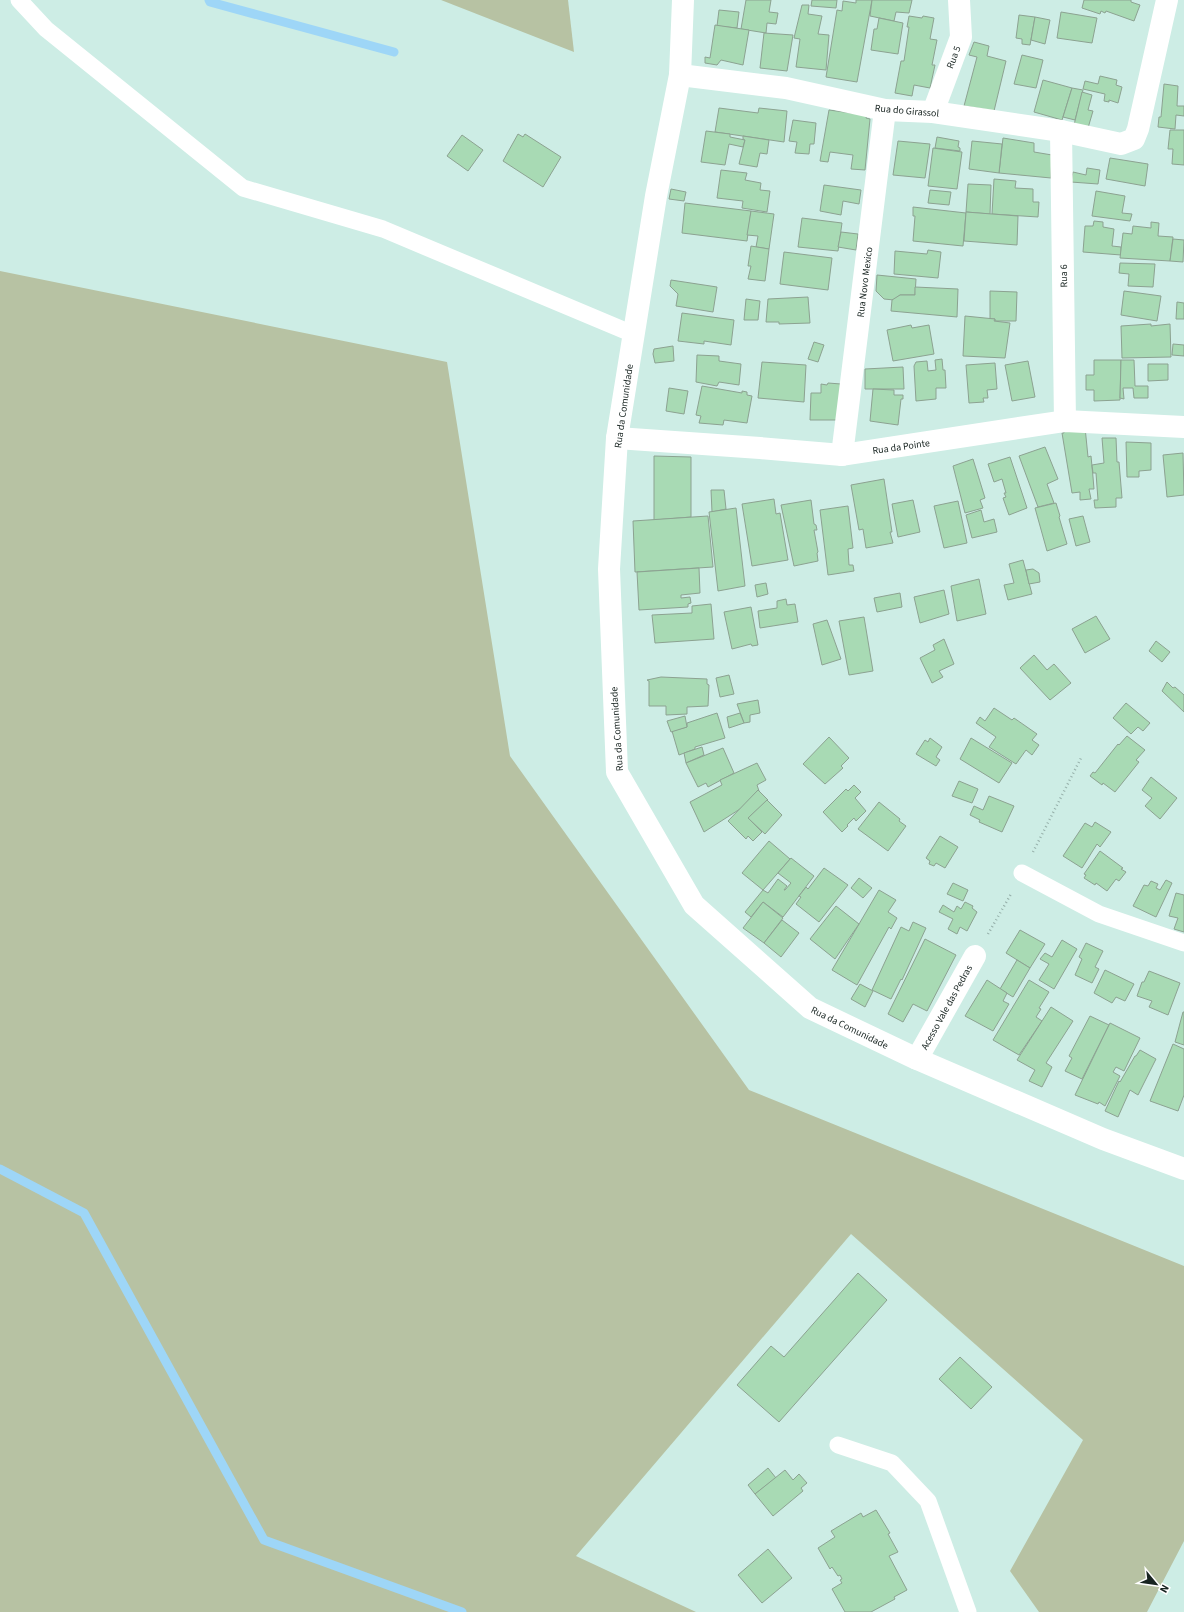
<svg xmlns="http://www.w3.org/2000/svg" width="1184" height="1612" viewBox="0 0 1184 1612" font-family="'Source Sans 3',sans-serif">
<rect width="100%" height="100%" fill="#cdede5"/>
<g fill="#b7c2a3">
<path d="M441,0H568L574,52Z"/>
<path d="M0,271L447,362L510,756L749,1090L1184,1266V1541L1147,1612H1039L1010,1571L1083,1440L851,1234L576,1556L696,1612H0Z"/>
</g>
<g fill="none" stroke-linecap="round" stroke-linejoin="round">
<g stroke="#9ed6f7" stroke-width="9">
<path d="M209,0L210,2L394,52"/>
<path d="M0,1169L84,1213L264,1540L462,1612"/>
</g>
</g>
<g fill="#a8dab4" stroke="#8ca291">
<path d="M746,0H771L769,12L778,13L776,24L767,23L766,33L741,29Z"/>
<path d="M812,0H837L836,8L811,6Z"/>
<path d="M856,0H872L857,82L826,77L837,10L842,11L843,1L856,3Z"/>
<path d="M872,0H912L909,13L896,12L894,21L870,16Z"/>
<path d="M1084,0H1131V2L1140,5L1134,21L1106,11L1105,13L1101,11L1100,14L1082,8Z"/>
<path d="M802,5H809L808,14L822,16L818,34L829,35L826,70L796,67L800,39L794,38Z"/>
<path d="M719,10L739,12L737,28L717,26Z"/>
<path d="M1061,12L1097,18L1092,43L1057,38Z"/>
<path d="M1019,15L1035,17L1030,45L1022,44V39L1016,38Z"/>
<path d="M909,16L922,18L923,16L934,18L930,39L937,40L932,65H935L930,88L914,85L912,96L895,93L901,61H904L909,27H907Z"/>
<path d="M1035,17L1050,20L1045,44L1031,40Z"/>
<path d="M879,18L903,23L898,54L871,50L874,29H877Z"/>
<path d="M715,25L749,30L743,65L721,60L717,65L705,63V57L710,58Z"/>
<path d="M764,33L793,35L787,71L760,68Z"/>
<path d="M974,42L989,46L987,56L1006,61L994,111L964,106L977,57L969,55Z"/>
<path d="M1022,55L1043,60L1036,88L1014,84Z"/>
<path d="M1100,76L1117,80L1116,85L1122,87L1118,103L1109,100V102L1104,101L1105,94L1083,89L1085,81L1098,84Z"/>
<path d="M1043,80L1072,88L1062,120L1034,112Z"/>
<path d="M1164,84L1178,86L1177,106H1184V116L1176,115L1175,129L1158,127L1159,117H1161Z"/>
<path d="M1072,88L1083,90L1075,120L1063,117Z"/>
<path d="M1082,92L1092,95L1088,110L1093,111L1088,128L1074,125Z"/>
<path d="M719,108L758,113L759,108L787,111L784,142L715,132Z"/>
<path d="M829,110L867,115L866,118L870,119L865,170L851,169L853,155L830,152L828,162L820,161Z"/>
<path d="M793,120L816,123L814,144H810L809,154L795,153L797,142L789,141Z"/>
<path d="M1170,130H1184V165L1172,164L1173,149H1168Z"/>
<path d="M706,131L730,134V137L745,140L743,147L729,144L725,165L701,162Z"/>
<path d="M518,134L523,137L525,134L561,157L543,187L503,161Z"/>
<path d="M462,135L483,150L468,171L447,156Z"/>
<path d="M743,136L769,140L767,154L760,153L757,167L739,164L745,140L743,139Z"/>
<path d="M937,137L959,141L958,147L960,148V151L935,148Z"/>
<path d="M1003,138L1034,143V152L1052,155L1051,178L999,173Z"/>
<path d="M898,141L930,144L925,178L893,175Z"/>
<path d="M972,141L1002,144L999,173L969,169Z"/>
<path d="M933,148L962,152L957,189L928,186Z"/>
<path d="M1110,158L1148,164L1145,186L1106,179Z"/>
<path d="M1087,168L1100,170L1098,184L1071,182L1073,172L1086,175Z"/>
<path d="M721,170L747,173L745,180L761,183L760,190L770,191L767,212L742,208L743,201L717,198Z"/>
<path d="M994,179L1016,181L1015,188L1033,189V202H1039L1038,217L992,214Z"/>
<path d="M968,184L991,185L990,214L966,212Z"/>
<path d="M824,185L861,190L859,204L843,201L841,215L820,211Z"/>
<path d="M671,189L686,192L684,201L669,199Z"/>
<path d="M930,190L951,192L949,205L928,203Z"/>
<path d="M1096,191L1125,196L1122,213L1132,214L1130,221L1092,216Z"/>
<path d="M685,203L751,211L747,241L682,233Z"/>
<path d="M913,207L966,213L963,246L913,241L915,216H913Z"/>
<path d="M751,211L774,214L769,249L756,247L758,236L747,235Z"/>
<path d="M966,212L1018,216L1017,245L964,241Z"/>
<path d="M802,218L842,223L838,251L798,247Z"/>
<path d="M1094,221L1103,222V227L1114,229L1112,246L1121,247V255L1083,252L1085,226H1093Z"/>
<path d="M1151,222L1159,223L1158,236L1173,237L1170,261L1120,258L1123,233L1132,234L1133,226L1151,228Z"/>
<path d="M841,232L858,234L856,250L838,247Z"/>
<path d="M1173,239L1184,240L1183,262L1170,261Z"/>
<path d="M751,246L769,249L765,281L748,279L751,266H748Z"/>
<path d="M928,250L941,252L938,278L894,274L895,251L927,254Z"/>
<path d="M784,252L832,258L828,290L780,284Z"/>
<path d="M1120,263L1155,264L1153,287L1128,286L1129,274L1119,273Z"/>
<path d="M877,275L916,279L915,295H900L894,300L884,299L876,291Z"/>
<path d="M671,280L717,287L713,312L676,306L678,294L670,286Z"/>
<path d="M915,287L958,289L957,317L891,311L892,300L900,295H915Z"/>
<path d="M990,291L1017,292L1016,321H995V319H990Z"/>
<path d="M1124,291L1161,296L1157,321L1121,315Z"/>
<path d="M808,297L810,323L779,324V322H766L768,299Z"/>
<path d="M746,299L760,301L758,320H744Z"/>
<path d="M1177,302L1184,303V319H1176Z"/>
<path d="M682,313L734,320L731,345L704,341V344L678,341Z"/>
<path d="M965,316L995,319L994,321L1010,323L1005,358L963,356Z"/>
<path d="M1151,324V326L1170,324L1171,357L1122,358L1121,326Z"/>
<path d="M911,325L912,328L929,325L934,354L893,361L887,330Z"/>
<path d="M814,342L824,345L818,362L808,359Z"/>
<path d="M1173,344L1184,345V356L1172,355Z"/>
<path d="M673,346L674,361L655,363L653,354L654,349Z"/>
<path d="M697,355L719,356V361L741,364L739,385L719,382L717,386L696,382Z"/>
<path d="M942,359L943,370H945L946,388H936V399L916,401L914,366L916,362L927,361L928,371L936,370L935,360Z"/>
<path d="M1094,360H1121L1120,400L1094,401V390H1086V375H1094Z"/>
<path d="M1121,360H1134L1135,386H1148V398H1134L1133,388H1123L1124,399L1120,398Z"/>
<path d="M1028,361L1035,397L1012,401L1005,365Z"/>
<path d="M762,362L806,365L804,402L758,398Z"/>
<path d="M995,363L997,389L987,390L988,398H983L984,402L969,403L966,365Z"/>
<path d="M1148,364H1168V380L1148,381Z"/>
<path d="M903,367L904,389H865V369Z"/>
<path d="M828,383L841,384V420H810L811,393H821V384L827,385Z"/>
<path d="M702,386L742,393V391L747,392V395L752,396L747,423L724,420L723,425L699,423L701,416L696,415Z"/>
<path d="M669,388L688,391L684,414L666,411Z"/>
<path d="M873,389L894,390V395H903V399H901L898,425L870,421Z"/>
<path d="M1063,425L1085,427L1088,457L1091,456L1093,477L1094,489H1089L1091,499L1080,500V492L1072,493L1062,433H1064Z"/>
<path d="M1102,438H1116L1117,462H1119L1122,498H1116V507L1095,508L1094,500H1098L1096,473H1093L1092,465L1104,463Z"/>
<path d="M1126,442L1151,443V470L1139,471V477H1127Z"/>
<path d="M1045,447L1058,479L1047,484L1054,503L1038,507L1019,456Z"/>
<path d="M1183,453L1184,495L1167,497L1163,455Z"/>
<path d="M654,456L691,457V517L654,520Z"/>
<path d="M1010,457L1027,508L1009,515L1003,498L1006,497L1004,493H1006L1002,479L994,482L988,464Z"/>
<path d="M973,459L985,498L980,500L983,508L965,513L953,466Z"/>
<path d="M884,479L892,532H890L893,543L866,548L863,529L859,530L851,485Z"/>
<path d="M711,490H724L726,509L712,512Z"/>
<path d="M774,499L776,514L780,513L788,560L752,566L742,504Z"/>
<path d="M811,500L814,524L816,525L817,530H814L818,552L817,553L818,561L794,566L781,505Z"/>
<path d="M913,500L920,532L898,537L892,504Z"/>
<path d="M958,501L967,543L944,548L934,506Z"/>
<path d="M1056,503L1060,516L1059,517L1067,544L1047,551L1035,508Z"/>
<path d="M848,506L853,548L848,549L849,565H853L854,571L828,575L820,510Z"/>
<path d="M736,508L745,586L718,591L709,512Z"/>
<path d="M981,510L984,522L994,519L997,532L972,538L966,515Z"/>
<path d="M708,516L713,567L635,572L633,521Z"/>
<path d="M1083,516L1090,542L1076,546L1069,519Z"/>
<path d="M1023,560L1032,594L1008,600L1004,585L1014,583L1009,564Z"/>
<path d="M699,568L700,593L681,595V598L690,597L691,603L688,604V607L639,610L637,572Z"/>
<path d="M1033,569L1039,573L1040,582L1029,584L1026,570Z"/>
<path d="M979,579L986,614L957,621L951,586Z"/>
<path d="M766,583L768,594L757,597L755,585Z"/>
<path d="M944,590L949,614L920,623L914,597Z"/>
<path d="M900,593L902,607L877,612L874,598Z"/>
<path d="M786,599L787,605L795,604L798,622L760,628L758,611L777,608V601Z"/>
<path d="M711,604L714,639L655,643L652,615L692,613V606Z"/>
<path d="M751,607L758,645L752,646L751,644L732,649L724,612Z"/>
<path d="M1096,616L1110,639L1085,653L1072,629Z"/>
<path d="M864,617L873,671L849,675L839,621Z"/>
<path d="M827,620L841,659L822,665L813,624Z"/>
<path d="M944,639L954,664L939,671L943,677L932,683L920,658L935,650L933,645Z"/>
<path d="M1156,641L1170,652L1162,662L1149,651Z"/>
<path d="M1034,655L1047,670L1054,664L1071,683L1050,700L1020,668Z"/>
<path d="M729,675L734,694L720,697L716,678Z"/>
<path d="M661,677L707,679V684L709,685L708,706L687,707V714L666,715V706H649V681L647,680Z"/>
<path d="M1167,682L1173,688L1175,687L1184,695V712L1162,691Z"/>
<path d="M758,700L760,713L750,715V722L744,723L737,704Z"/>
<path d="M1126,703L1150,723L1143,731L1138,727L1131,734L1113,718Z"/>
<path d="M994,708L1012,720L1014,718L1037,734L1032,740L1039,745L1032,755L1026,750L1016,764L989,747L996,737L976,723L980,717L985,721Z"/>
<path d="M717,713L725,738L695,747V749L679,755L672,731L687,727V723Z"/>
<path d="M740,713L744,723L729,728L727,717Z"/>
<path d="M685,716L687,727L671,732L667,721Z"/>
<path d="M1127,736L1145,750L1136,760L1139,762L1115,792L1103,783L1102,785L1090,776L1093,772L1095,773L1118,744L1119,745Z"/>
<path d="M829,737L849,758L841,766L843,768L825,784L803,764Z"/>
<path d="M930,738L942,747L936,757L940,760L936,766L916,754L925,740L928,742Z"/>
<path d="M971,738L1012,763L999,783L960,759Z"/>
<path d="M702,747L704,755L686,763L684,753Z"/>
<path d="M723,748L734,773L708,787L706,783L698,787L686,763Z"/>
<path d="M757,763L766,780L757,785L759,791L740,809L704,832L690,802L722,785L720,780Z"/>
<path d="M1151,777L1177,798L1160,819L1145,806L1152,798L1142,790Z"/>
<path d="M959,781L978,789L972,803L952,796Z"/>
<path d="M854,785L861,792L855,798L866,811L856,821L854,818L847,825L848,826L842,832L823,812L846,789L848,791Z"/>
<path d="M758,790L768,800L748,818L762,832L753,841L748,836L746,839L728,821Z"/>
<path d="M989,796L1014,806L1002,832L979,822L980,820L970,815L974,806L983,810Z"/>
<path d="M767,800L782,815L765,834L748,818Z"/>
<path d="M879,802L900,819L899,821L906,826L888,851L858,829Z"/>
<path d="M1095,822L1111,832L1100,847L1097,844L1082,868L1063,856L1085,823L1092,827Z"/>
<path d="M940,836L958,847L945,868L936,863L934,866L929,864L930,861L926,858Z"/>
<path d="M769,841L790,859L763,890L742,873Z"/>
<path d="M1100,851L1123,868L1121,869L1126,872L1119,881L1116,879L1107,891L1096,883L1095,885L1084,878L1086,875L1084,874Z"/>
<path d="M791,858L814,876L783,917L763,902L751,917L745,912L763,890L768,893L778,879L787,886L784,890H785L791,883L778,873Z"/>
<path d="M824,868L848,885L819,922L796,904L801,897L799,896L806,887L808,889Z"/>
<path d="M859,878L872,888L863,898L851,888Z"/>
<path d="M1166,880L1172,883L1156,917L1133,906L1144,885L1148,886L1151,881L1158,884L1156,888L1160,890Z"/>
<path d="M953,883L968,890L963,901L947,894Z"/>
<path d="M879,890L896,900L888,912L897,918L891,929L889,927L857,985L832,970Z"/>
<path d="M1176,893L1184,895V932L1174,929L1178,918L1169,916Z"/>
<path d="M763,902L783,918L764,943L743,928Z"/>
<path d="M965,902L973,906L972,908L977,912L967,931L960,927L957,934L948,929L953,919L939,912L943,905L954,912L957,906L961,909Z"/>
<path d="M836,906L859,924L835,959L810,939Z"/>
<path d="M782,920L799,933L781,957L764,943Z"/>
<path d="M913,922L926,928L902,980L901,979L891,999L872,990L901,927L909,931Z"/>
<path d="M1020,930L1045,944L1030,968L1006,953Z"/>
<path d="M925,939L956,955L927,1011L913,1004L903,1022L888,1014Z"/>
<path d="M1062,940L1077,949L1054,989L1039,980L1049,964L1040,959L1045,953L1052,957Z"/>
<path d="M1086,943L1103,951L1095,967L1099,969L1092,983L1075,975L1082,959L1079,957Z"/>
<path d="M1017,960L1030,968L1013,997L1000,989Z"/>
<path d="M1105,970L1134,984L1125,1001L1116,997L1112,1003L1094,993Z"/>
<path d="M1149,971L1180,983L1168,1015L1149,1007L1152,1001L1137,996L1142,982H1144Z"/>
<path d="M987,980L1007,993L1003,1001L1009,1004L993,1031L965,1016Z"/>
<path d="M1029,980L1049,992L1039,1008L1041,1009L1036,1017L1042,1021L1019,1055L993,1040Z"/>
<path d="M860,984L873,991L865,1007L851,999Z"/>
<path d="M1051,1007L1073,1021L1046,1063L1052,1067L1042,1087L1029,1081L1035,1070L1017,1060Z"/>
<path d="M1183,1012H1184V1045L1175,1042Z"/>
<path d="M1090,1016L1109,1025L1082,1079L1065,1071L1072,1058L1069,1056Z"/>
<path d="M1110,1023L1140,1038L1124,1071L1116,1067L1113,1072L1120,1076L1105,1106L1099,1102L1098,1104L1075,1095Z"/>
<path d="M1173,1044L1184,1049V1095L1178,1111L1150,1101Z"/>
<path d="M1140,1050L1156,1059L1138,1095L1130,1090L1118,1117L1105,1111L1119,1081L1120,1082L1135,1056H1136Z"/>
<path d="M858,1273L887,1300L779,1422L737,1385L771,1346L784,1357Z"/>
<path d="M960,1357L992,1387L971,1409L939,1379Z"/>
<path d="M768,1468L776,1478L755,1494L748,1485Z"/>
<path d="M785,1470L793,1480L799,1474L807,1483L801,1488L803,1491L773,1516L755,1494Z"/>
<path d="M876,1510L890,1533L888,1534L898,1552L889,1556L907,1590L894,1597L895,1599L871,1612H845L832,1589L842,1583L840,1580L842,1579L840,1575L838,1576L832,1567L830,1569L818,1548L835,1537L831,1531L861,1513L863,1517Z"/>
<path d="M768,1549L792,1578L762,1603L738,1575Z"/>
</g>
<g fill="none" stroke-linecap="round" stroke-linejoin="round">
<g stroke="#96b0aa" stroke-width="2.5" stroke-dasharray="1 3" stroke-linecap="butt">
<path d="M1033,852L1081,758"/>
<path d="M988,934L1011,894"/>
</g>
<g stroke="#fff" stroke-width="17">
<path d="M19,0L46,29L243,188L383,229L633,334"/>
<path d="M1022,873L1099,914L1184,943"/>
<path d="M838,1445L892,1463L928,1501L968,1612"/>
</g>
<g stroke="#fff" stroke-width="22">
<path d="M680,75L786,88L885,110L933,112L1061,131L1121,144L1134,139L1138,129L1167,0"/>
<path d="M933,112L961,37L959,0"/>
<path d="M1061,131L1065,421"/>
<path d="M617,438L760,448L842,455L1065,421L1184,427"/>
<path d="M842,455L885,110"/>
<path d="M917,1059L975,956"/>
</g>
<path stroke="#fff" stroke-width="22" d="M683,0L680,75L656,196L617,438L609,569L617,772L694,905L810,1008L917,1059L1103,1139L1184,1169"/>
</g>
<g text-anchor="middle" stroke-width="3" stroke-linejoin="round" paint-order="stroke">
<g font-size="10" fill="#182421" stroke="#fff">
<text transform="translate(953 57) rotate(-69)" y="4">Rua 5</text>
<text transform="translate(907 110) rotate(5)" y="4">Rua do Girassol</text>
<text transform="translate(1063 276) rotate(-91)" y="4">Rua 6</text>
<text transform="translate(864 282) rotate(-83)" y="4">Rua Novo Mexico</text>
<text transform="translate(623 406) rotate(-82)" y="4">Rua da Comunidade</text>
<text transform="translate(901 446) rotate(-8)" y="4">Rua da Pointe</text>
<text transform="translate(616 729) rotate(-94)" y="4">Rua da Comunidade</text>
<text transform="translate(946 1007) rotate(-61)" y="4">Acesso Vale das Pedras</text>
<text transform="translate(850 1027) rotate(26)" y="4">Rua da Comunidade</text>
</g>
</g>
<g transform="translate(1156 1584) rotate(119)" stroke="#ffffff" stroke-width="3" paint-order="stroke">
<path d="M0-3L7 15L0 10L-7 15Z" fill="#182421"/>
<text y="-6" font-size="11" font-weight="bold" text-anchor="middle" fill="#182421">N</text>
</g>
</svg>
